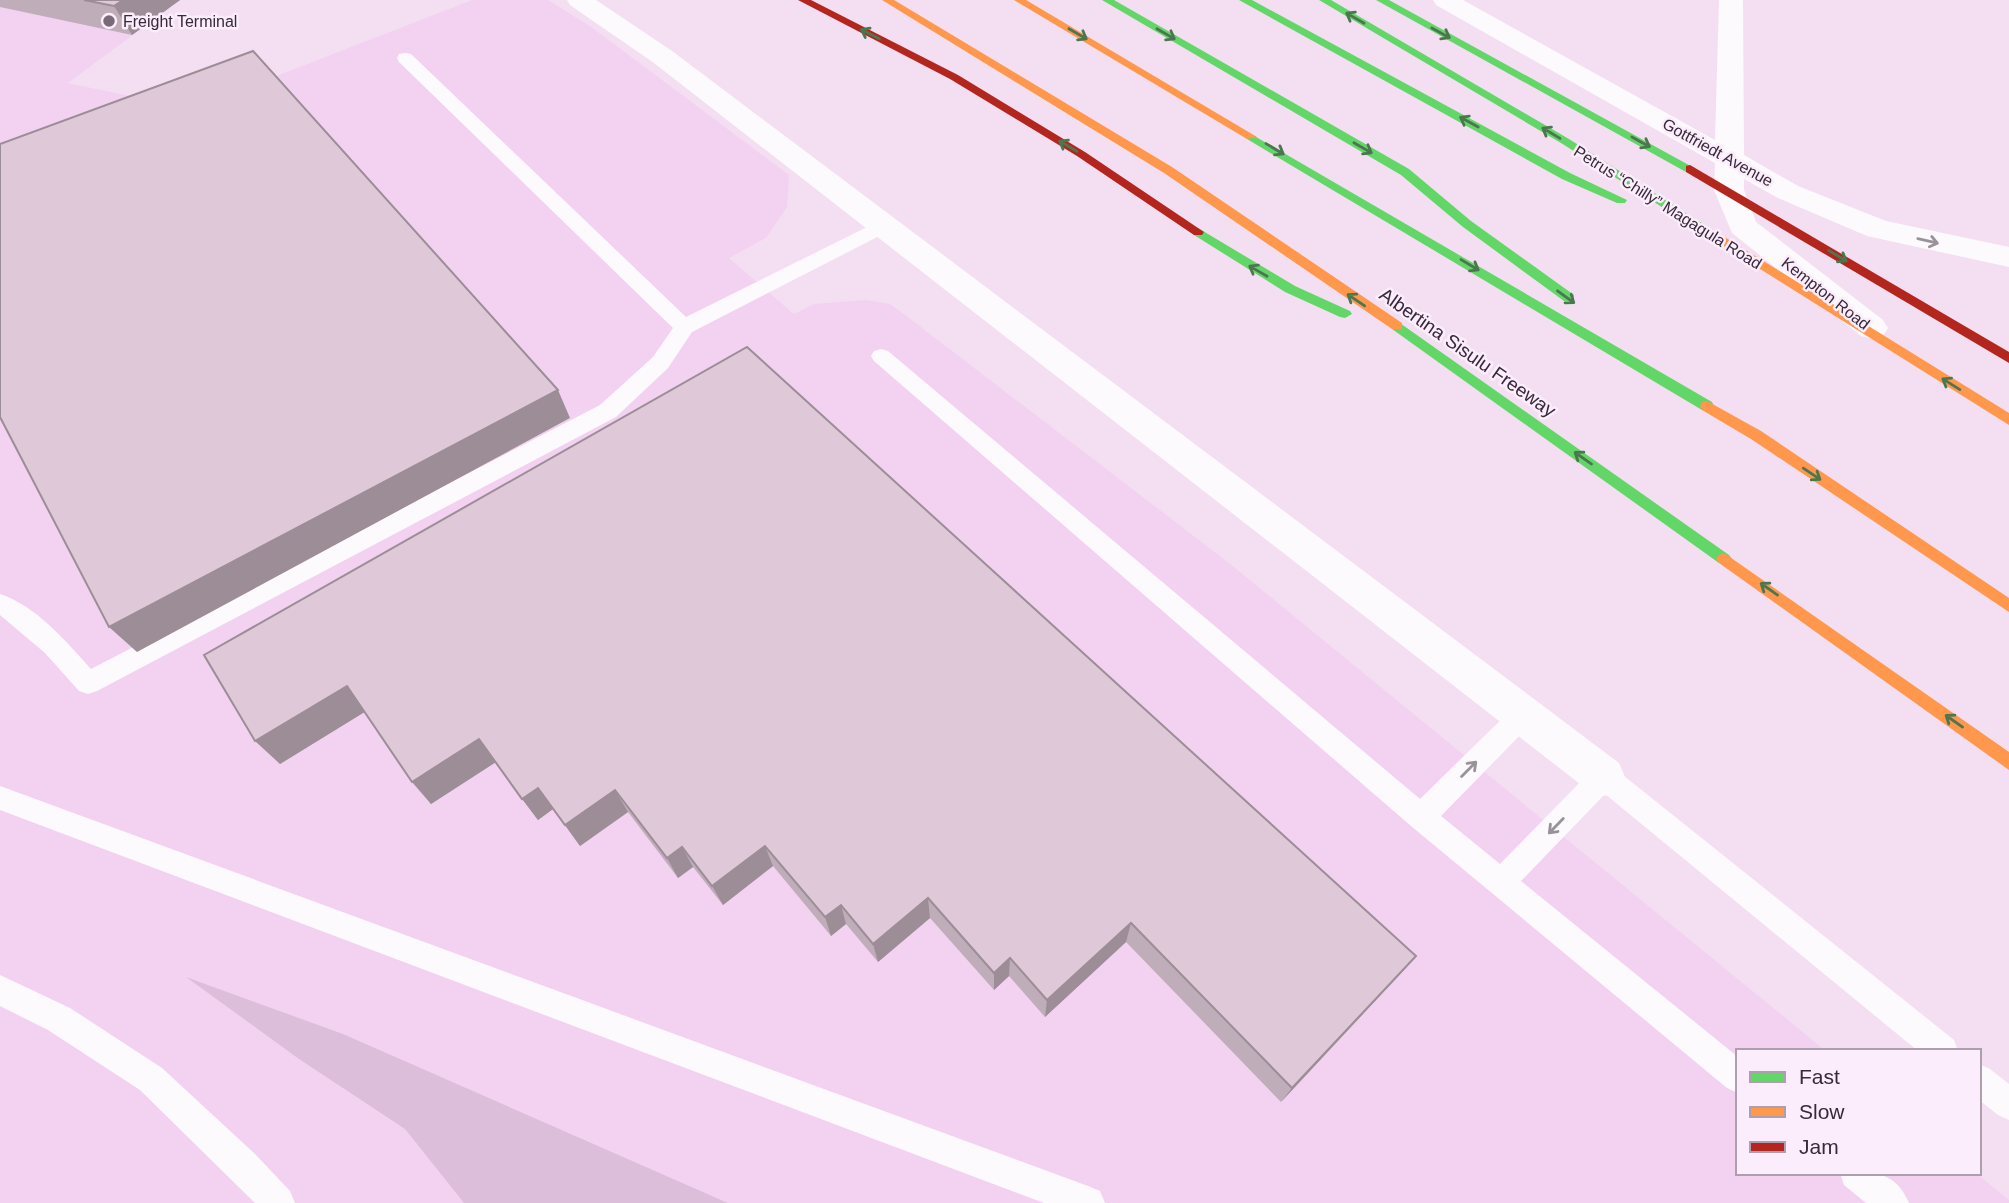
<svg xmlns="http://www.w3.org/2000/svg" width="2009" height="1203" viewBox="0 0 2009 1203" font-family="Arial,sans-serif">
<rect width="100%" height="100%" fill="#f4dff2"/>
<path fill="#f3d2f1" d="M0,0H180L68,83L192,109L472,0H548L590,26L789,175L787,207L766,238L729,258L794,314L814,304L866,300L890,304L900,311L1229,563L1826,1051H1738V1173H1976L2009,1200V1203H0Z"/>
<path fill="#dcbedb" d="M186,977L343,1034L728,1203H464L405,1129L299,1059Z"/>
<g fill="none" stroke-linecap="round" stroke-linejoin="round">
<g fill="#fdfafd" fill-rule="evenodd">
<path d="M405,53L411,54L686,317L875,223H889L892,227L889,231L692,332L668,368L616,417L97,691L88,694L79,691L45,653L0,615V594C36,606 66,641 91,669L600,405L653,357L673,328L399,62L397,58L399,54Z"/>
<path d="M881,349L888,351L1420,799L1513,708L1522,705L1531,708L1535,716L1531,724L1441,816L1500,864L1594,768L1604,765L1614,768L1954,1040L1958,1051H1918L1605,794L1521,881L1738,1057V1093L1727,1088L1411,826L874,361L871,356L874,351Z"/>
<path d="M0,786L1088,1186L1100,1191L1105,1203H1044L0,810Z"/>
<path d="M0,975L70,1008L162,1068L255,1154L290,1191L295,1203H255L140,1090L48,1030L0,1006Z"/>
<path d="M1979,1064L1990,1069L2009,1084V1120L1998,1115L1979,1100Z"/>
<path d="M1840,1173C1871,1173 1894,1168 1909,1203H1866L1844,1185Z"/>
</g>
<g fill="#fdfafd" fill-rule="evenodd">
<path d="M567,0H596L672,51L1619,763L1625,777L1619,791L1604,796L1589,791L654,63L570,5Z"/>
<path d="M1433,0H1463L1715,140L1719,0H1743L1744,155L1798,186L1886,221L2009,247V267L1867,236L1778,198L1744,179V190L1756,222L1883,320L1888,328L1883,336L1872,339L1861,336L1732,233L1714,190L1715,163L1436,5Z"/>
</g>
<g fill="#63d668" fill-rule="evenodd">
<path d="M1102,0H1114L1409,169L1471,221L1574,295V301H1564L1463,227L1401,175Z"/>
<path d="M1239,0H1252L1570,173L1627,200L1625,203H1617L1562,179Z"/>
<path d="M1319,0H1331L1569,139L1716,232L1714,235H1706L1561,143Z"/>
<path d="M1376,0H1389L1696,169L1694,172H1686Z"/>
<path d="M1251,134L1712,402L1714,406L1712,410H1702L1247,139L1245,137Z"/>
<path d="M1198,228L1295,286L1350,311L1352,314L1345,318L1340,317L1285,292L1194,235V229Z"/>
<path d="M1397,321L1729,555L1732,559L1729,563H1719L1392,329V323Z"/>
</g>
<g fill="#ff974d" fill-rule="evenodd">
<path d="M882,0H894L1172,167L1402,323V329H1392L1164,173Z"/>
<path d="M1014,0H1026L1257,137L1247,139Z"/>
<path d="M1710,228L2009,413V425L1706,235V229Z"/>
<path d="M1707,401L1761,431L2009,598V612L1751,439L1702,410L1700,406L1702,402Z"/>
<path d="M1724,553L2009,752V770L1719,563L1716,559L1719,555Z"/>
</g>
<g fill="#b3261e" fill-rule="evenodd">
<path d="M798,0H811L958,75L1085,152L1204,232L1202,235H1194L1077,156L950,79Z"/>
<path d="M1690,165L2009,352V363L1686,172V166Z"/>
</g>
</g>
<g fill="#c0adba">
<path d="M0,0H180L132,35L0,7Z"/>
<path d="M204,655L1416,956L1401,973L1281,1102L1126,942L1045,1017L1009,976L994,990L930,918L878,962L846,924L831,936L773,866L723,905L693,867L678,878L628,812L580,846L553,809L538,820L496,762L431,804L364,712L280,764Z"/>
</g>
<g fill="#9c8d97">
<path d="M123,0H180L132,35L114,6Z"/>
<path d="M558,390L570,418L137,652L109,627Z"/>
<path d="M347,686L368,710L280,764L255,741Z"/>
<path d="M479,739L496,762L431,804L412,782Z"/>
<path d="M538,788L553,809L538,820L522,799Z"/>
<path d="M615,790L628,812L580,846L565,825Z"/>
<path d="M765,846L773,866L723,905L712,886Z"/>
<path d="M682,847L693,867L678,878L667,858Z"/>
<path d="M928,898L930,918L878,962L873,944Z"/>
<path d="M841,905L846,924L831,936L825,917Z"/>
<path d="M1131,923L1126,942L1045,1017L1047,1000Z"/>
<path d="M1416,956L1401,973L1281,1102L1292,1088Z"/>
<path d="M1010,958L1009,976L994,990V973Z"/>
</g>
<g fill="#dfc9d8" stroke="#9c8d97" stroke-width="2">
<path d="M84,0H123L114,6Z"/>
<path d="M253,51L558,390L109,627L0,417V144Z"/>
<path d="M747,347L1416,956L1292,1088L1131,923L1047,1000L1010,958L994,973L928,898L873,944L841,905L825,917L765,846L712,886L682,847L667,858L615,790L565,825L538,788L522,799L479,739L412,782L347,686L255,741L204,655Z"/>
</g>
<defs><path id="oneway-shaft" d="M-6 0H5M1.5-3L5.5 0L1.5 3" fill="none" stroke-width="1.6" stroke-linecap="round" stroke-linejoin="round" transform="scale(1.75)"/></defs>
<g stroke="#4b774e">
<use href="#oneway-shaft" transform="translate(1355 18) rotate(-150)"/>
<use href="#oneway-shaft" transform="translate(1441 33) rotate(29)"/>
<use href="#oneway-shaft" transform="translate(870 34) rotate(-153)"/>
<use href="#oneway-shaft" transform="translate(1078 34) rotate(30)"/>
<use href="#oneway-shaft" transform="translate(1166 34) rotate(30)"/>
<use href="#oneway-shaft" transform="translate(1469 122) rotate(-151)"/>
<use href="#oneway-shaft" transform="translate(1551 133) rotate(-149)"/>
<use href="#oneway-shaft" transform="translate(1641 142) rotate(29)"/>
<use href="#oneway-shaft" transform="translate(1068 146) rotate(-149)"/>
<use href="#oneway-shaft" transform="translate(1363 148) rotate(30)"/>
<use href="#oneway-shaft" transform="translate(1275 149) rotate(31)"/>
<use href="#oneway-shaft" transform="translate(1838 256) rotate(31)"/>
<use href="#oneway-shaft" transform="translate(1470 265) rotate(31)"/>
<use href="#oneway-shaft" transform="translate(1258 271) rotate(-150)"/>
<use href="#oneway-shaft" transform="translate(1566 297) rotate(36)"/>
<use href="#oneway-shaft" transform="translate(1356 300) rotate(-146)"/>
<use href="#oneway-shaft" transform="translate(1951 384) rotate(-148)"/>
<use href="#oneway-shaft" transform="translate(1583 458) rotate(-145)"/>
<use href="#oneway-shaft" transform="translate(1812 474) rotate(34)"/>
<use href="#oneway-shaft" transform="translate(1769 589) rotate(-145)"/>
<use href="#oneway-shaft" transform="translate(1954 721) rotate(-145)"/>
</g>
<g stroke="#9a929a">
<use href="#oneway-shaft" transform="translate(1928 241) rotate(13)"/>
<use href="#oneway-shaft" transform="translate(1469 769) rotate(-45)"/>
<use href="#oneway-shaft" transform="translate(1556 826) rotate(134)"/>
</g>
<circle fill="#7a6979" stroke="#fbedfb" stroke-width="2.5" cx="109" cy="21" r="7"/>
<g text-anchor="middle" stroke-width="5" stroke-linejoin="round" paint-order="stroke">
<g font-size="16" fill="#382a38" stroke="#fbedfb" text-anchor="start">
<text x="123" y="27">Freight Terminal</text>
</g>
<g font-size="16" fill="#382a38" stroke="#fbedfb">
<text transform="translate(1718 152) rotate(29)" y="6">Gottfriedt Avenue</text>
<text transform="translate(1668 207) rotate(32)" y="6">Petrus “Chilly” Magagula Road</text>
<text transform="translate(1826 293) rotate(38)" y="6">Kempton Road</text>
</g>
<g font-size="19" fill="#382a38" stroke="#fbedfb">
<text transform="translate(1468 352) rotate(35)" y="7">Albertina Sisulu Freeway</text>
</g>
</g>
<rect x="1736" y="1049" width="245" height="126" fill="#fbedfb" stroke="#ad9fad" stroke-width="2"/>
<rect x="1750" y="1072" width="35" height="10" fill="#63d668" stroke="#ad9fad" stroke-width="2"/>
<text x="1799" y="1084" font-size="21" fill="#382a38">Fast</text>
<rect x="1750" y="1107" width="35" height="10" fill="#ff974d" stroke="#ad9fad" stroke-width="2"/>
<text x="1799" y="1119" font-size="21" fill="#382a38">Slow</text>
<rect x="1750" y="1142" width="35" height="10" fill="#b3261e" stroke="#ad9fad" stroke-width="2"/>
<text x="1799" y="1154" font-size="21" fill="#382a38">Jam</text>
</svg>
